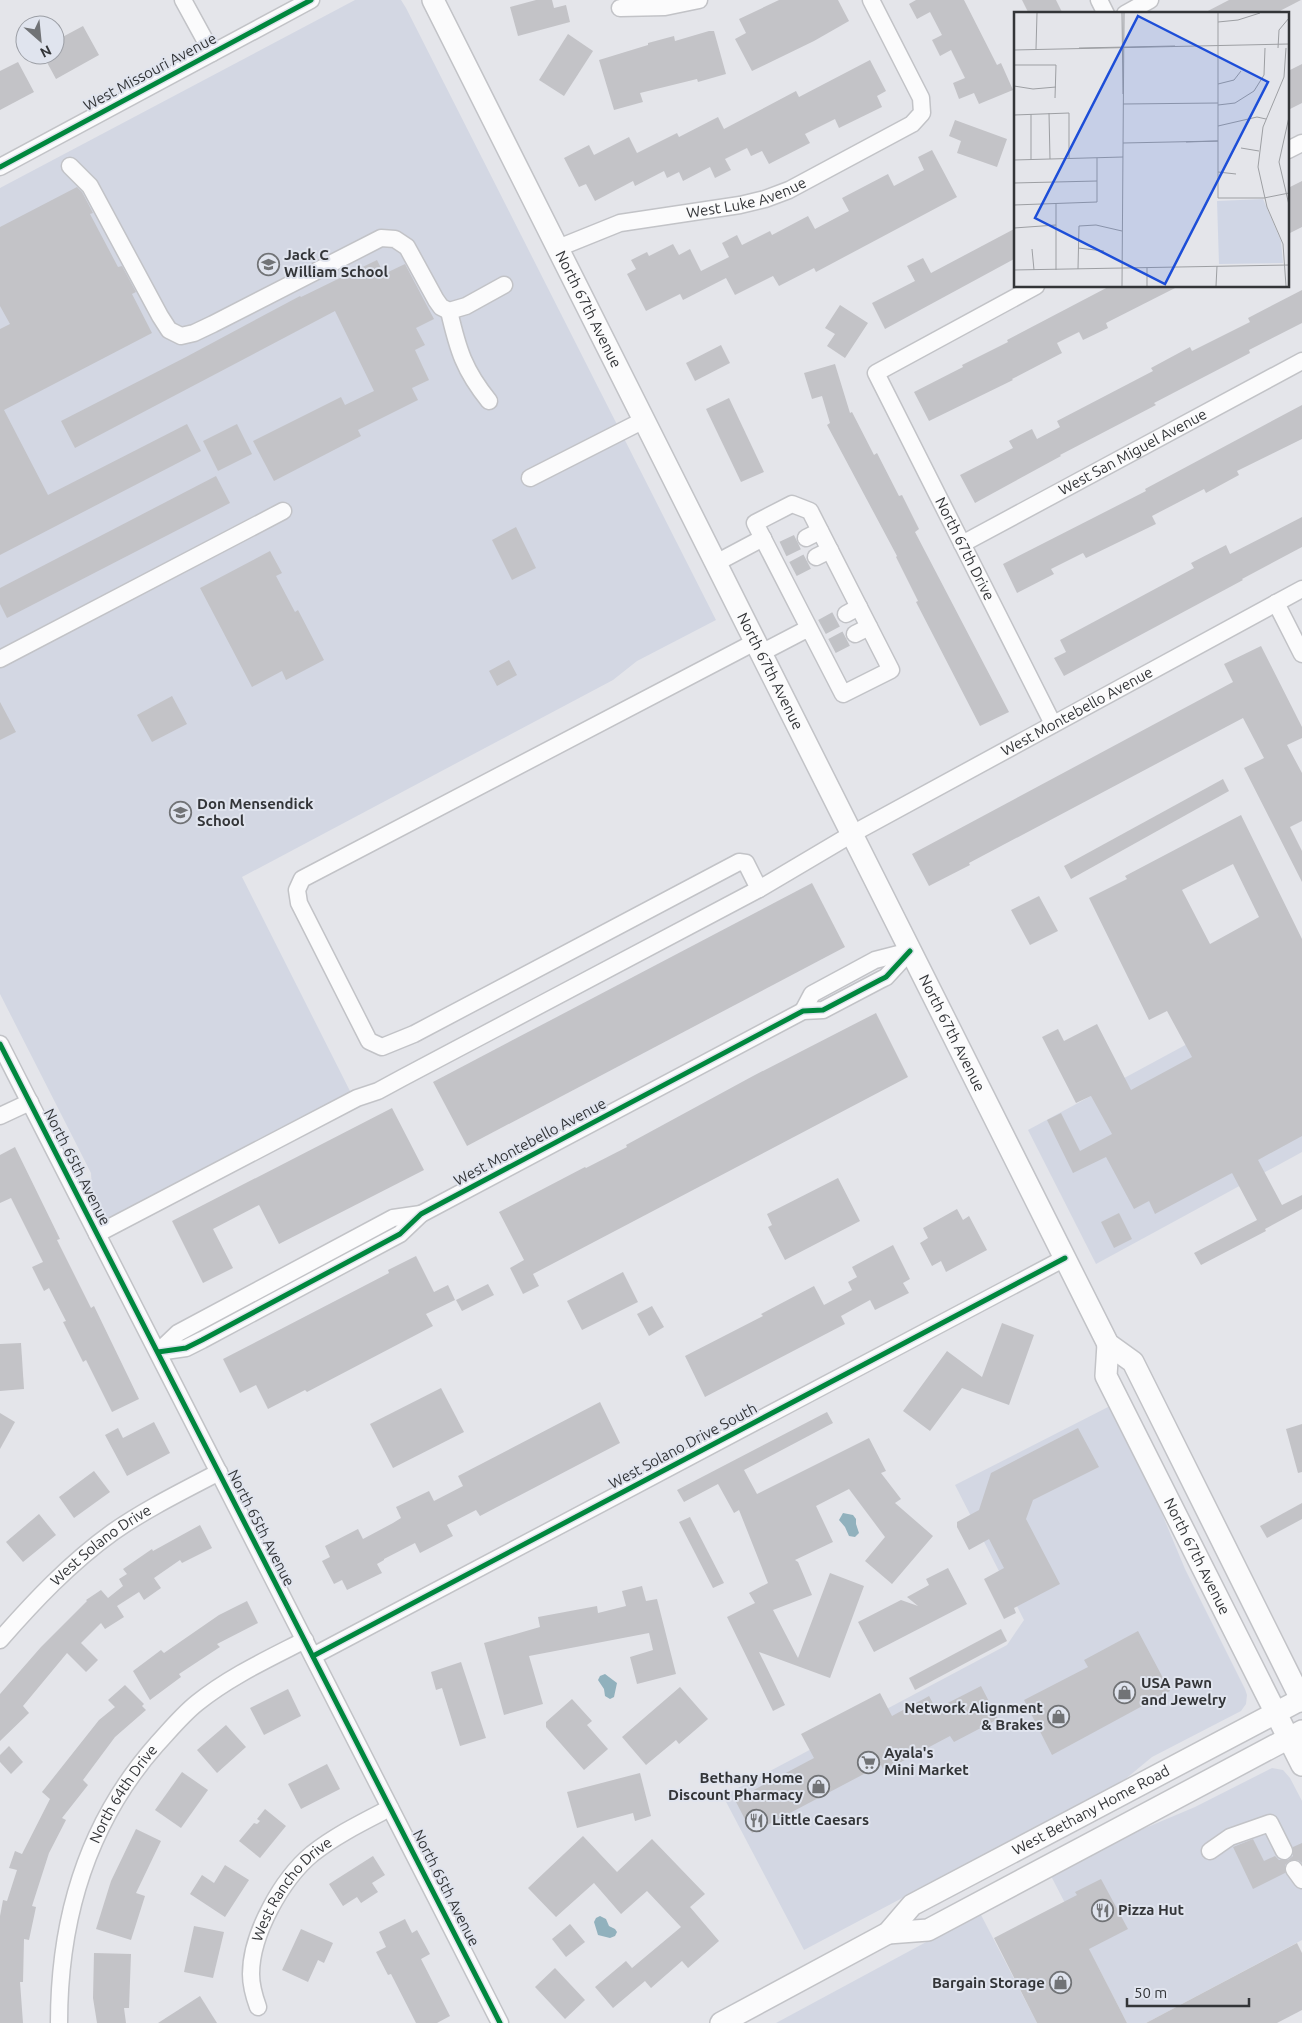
<svg xmlns="http://www.w3.org/2000/svg" width="1302" height="2023" viewBox="0 0 1302 2023" font-family="Ubuntu,sans-serif">
<rect width="100%" height="100%" fill="#e4e5ea"/>
<g fill="#d3d7e3">
<path d="M355,0H401L406,8L716,620L637,661L613,680L242,877L351,1093L110,1219L103,1216L99,1208L92,1191L91,1173L0,994V188Z"/>
<path d="M1302,982V1152L1096,1264L1028,1130Z"/>
<path d="M1110,1406L1155,1497L1185,1569L1245,1689L1247,1695L1246,1704L1241,1711L1152,1757L1123,1781L804,1950L723,1796L1007,1645L1024,1620L955,1485Z"/>
<path d="M1272,1768L1283,1770L1290,1778L1302,1801V1940L1146,2023H1127L1051,1876L1131,1834L1195,1807Z"/>
<path d="M980,1913L1037,2023H776Z"/>
</g>
<g fill="#91b1bd">
<path d="M843,1513L853,1515L856,1519V1524L859,1533L855,1537L849,1536L845,1527L839,1520Z"/>
<path d="M605,1674L617,1683L614,1697L610,1699L605,1696L604,1689L598,1680L600,1676Z"/>
<path d="M600,1916L606,1919L609,1926L615,1929L617,1932L615,1936L610,1938L598,1935L594,1922L596,1918Z"/>
</g>
<g fill="#c3c3c7" fill-rule="evenodd">
<path d="M536,0H552L554,8L566,5L570,22L518,36L510,7Z"/>
<path d="M779,0H838L849,21L814,41L752,71L735,39L746,33L739,19Z"/>
<path d="M916,0H964L997,65L1001,63L1013,90L979,104L974,93L959,99L953,83L965,78L951,50L940,56L932,40L942,35L930,12L917,19L909,4Z"/>
<path d="M1022,0H1056L1063,14H1029Z"/>
<path d="M1229,0H1301L1274,14H1202Z"/>
<path d="M83,26L99,55L56,79L43,55H55V41Z"/>
<path d="M709,31H714L726,74L698,82L697,79L640,93L643,102L614,110L599,60L648,45V43L674,36L675,41Z"/>
<path d="M568,34L593,51L564,96L539,80Z"/>
<path d="M870,60L886,91L877,96L882,107L839,128L835,119L805,134L810,143L769,164L762,151L751,156L747,148L725,159L731,170L715,178L710,167L683,181L679,172L667,178L664,171L635,186L633,181L595,201L586,184L579,187L564,158L589,145L594,155L629,137L637,153L677,133L679,137L718,117L724,129L796,91L799,97Z"/>
<path d="M18,62L34,92L0,110V71Z"/>
<path d="M1302,64V103L1288,110V71Z"/>
<path d="M955,120L1007,139L997,167L957,153L961,141L949,136Z"/>
<path d="M932,150L957,197L816,272L814,268L779,286L773,276L735,295L726,278L683,300L680,294L646,311L627,274L636,269L631,260L647,252L649,256L673,244L679,255L690,249L701,271L729,257L722,243L737,235L742,245L770,231L772,235L808,216L815,229L849,211L842,198L888,174L894,186L924,170L918,157Z"/>
<path d="M1302,181V227L1288,234V188Z"/>
<path d="M77,187L82,192L93,213L90,214L118,267L122,266L136,292L132,294L152,333L4,410L48,495L187,424L201,451L0,555V329L10,324L0,306V227Z"/>
<path d="M1016,228V258L885,329L872,303L915,281L907,266L923,258L931,273Z"/>
<path d="M377,260L384,274L405,264L434,319L416,328L425,345L415,350L429,380L412,388L418,400L358,430L361,436L274,481L253,441L341,397L345,405L374,391L335,311L75,448L61,421L186,357L300,296L301,297Z"/>
<path d="M1110,286H1179L1106,323L1108,328L1083,340L1079,332L1057,343L1062,353L1012,379L1013,380L929,421L914,392L963,367L962,365L1008,342L1007,340Z"/>
<path d="M1302,290V323L1249,350L1250,353L1154,403L1156,405L1060,455L1061,456L975,503L960,475L1013,448L1009,441L1032,429L1037,439L1060,427L1057,421L1153,371L1151,368L1190,347L1192,351L1250,322L1248,318Z"/>
<path d="M840,305L868,323L845,358L827,346L835,334L825,328Z"/>
<path d="M721,345L730,363L695,381L686,363Z"/>
<path d="M835,364L850,413L852,412L874,455L877,453L899,496L902,495L919,529L915,532L1009,712L980,726L916,602L918,601L896,557L897,556L827,425L830,423L822,396L812,399L804,373Z"/>
<path d="M729,398L764,472L741,482L706,409Z"/>
<path d="M1302,405V439L1237,471L1239,475L1206,493L1204,489L1152,516L1156,524L1086,558L1083,553L1051,569L1054,574L1017,593L1003,564L1146,491L1145,489Z"/>
<path d="M237,424L252,454L218,471L203,441Z"/>
<path d="M216,476L230,503L7,618L0,604V588Z"/>
<path d="M1302,517V547L1242,579L1243,580L1064,676L1054,658L1066,652L1060,640L1194,568L1191,563L1226,545L1230,554Z"/>
<path d="M516,527L536,568L512,580L492,540Z"/>
<path d="M270,551L282,573L276,576L295,612L298,610L324,660L286,680L282,671L252,687L200,588Z"/>
<path d="M1261,646L1302,727V738L1287,745L1302,773V821L1290,827L1302,851V882L1244,768L1264,758L1243,718L969,863L970,865L929,886L912,854L1233,682L1224,664Z"/>
<path d="M509,660L517,675L497,686L489,671Z"/>
<path d="M172,696L187,724L152,742L137,715Z"/>
<path d="M0,702L16,732L0,740Z"/>
<path d="M1223,779L1229,791L1071,879L1064,866Z"/>
<path d="M1241,815L1302,939V1136L1258,1160L1282,1205L1302,1195V1209L1265,1229L1266,1231L1201,1265L1194,1253L1257,1220L1232,1173L1155,1214L1149,1201L1134,1209L1106,1157L1073,1173L1047,1120L1061,1113L1080,1151L1112,1134L1091,1096L1076,1103L1042,1037L1058,1029L1064,1041L1097,1024L1131,1090L1192,1057L1167,1011L1149,1020L1089,898L1127,879L1125,876ZM1233,864L1259,917L1210,944L1182,890Z"/>
<path d="M812,883L845,947L467,1146L433,1082Z"/>
<path d="M1039,896L1058,931L1030,945L1011,910Z"/>
<path d="M876,1013L908,1077L533,1274L539,1286L523,1294L510,1268L524,1260L499,1212L585,1167L586,1168L627,1147L626,1145L753,1076Z"/>
<path d="M392,1108L424,1170L279,1244L259,1205L213,1229L233,1268L203,1283L172,1221Z"/>
<path d="M15,1147L60,1239L57,1240L91,1308L94,1306L139,1399L112,1412L86,1360L83,1362L63,1322L66,1321L49,1288L44,1291L32,1267L43,1262L11,1198L0,1203V1155Z"/>
<path d="M838,1178L860,1221L785,1260L768,1227L772,1225L767,1214Z"/>
<path d="M957,1209L963,1220L969,1216L987,1250L946,1272L941,1261L932,1266L920,1243L928,1238L923,1228Z"/>
<path d="M1119,1213L1132,1239L1114,1248L1101,1222Z"/>
<path d="M893,1245L910,1279L903,1283L909,1293L875,1310L870,1300L841,1316L845,1324L705,1397L685,1356L763,1316L761,1314L814,1286L824,1305L852,1290L848,1282L857,1277L852,1267Z"/>
<path d="M416,1256L434,1292L448,1285L455,1300L426,1314L433,1326L307,1392L305,1390L268,1409L256,1385L240,1393L223,1359L389,1273L388,1270Z"/>
<path d="M623,1272L638,1302L582,1330L567,1301Z"/>
<path d="M488,1284L494,1295L462,1311L456,1300Z"/>
<path d="M652,1306L664,1327L649,1336L637,1314Z"/>
<path d="M1002,1323L1034,1335L1009,1405L962,1388L930,1431L903,1411L947,1351L982,1377Z"/>
<path d="M21,1343L24,1389L0,1391V1344Z"/>
<path d="M441,1388L464,1432L393,1468L370,1424Z"/>
<path d="M600,1402L620,1443L480,1516L476,1510L447,1525L453,1536L420,1553L415,1543L384,1559V1560L377,1564L382,1573L347,1590L342,1580L334,1584L322,1561L330,1557L325,1546L358,1529L363,1539L393,1523L401,1518L396,1507L429,1491L434,1501L463,1486L458,1476Z"/>
<path d="M827,1412L833,1423L744,1470L757,1494L869,1438L886,1471L881,1473L901,1499L895,1503L933,1536L892,1584L865,1561L885,1537L849,1489L816,1506L833,1542L795,1560L798,1562L812,1595L773,1610L798,1658L830,1573L864,1586L830,1678L759,1652L785,1705L773,1711L727,1617L755,1603L749,1593L768,1583L739,1510L734,1513L718,1484L684,1502L677,1490Z"/>
<path d="M0,1413L15,1422L0,1449Z"/>
<path d="M154,1422L170,1453L127,1476L105,1435L118,1428L123,1438Z"/>
<path d="M1302,1424V1472L1298,1473L1286,1429Z"/>
<path d="M1078,1428L1099,1467L1033,1500L1026,1519L1060,1584L1014,1608L1016,1613L1004,1619L984,1579L1004,1568L989,1539L969,1550L957,1527V1522L979,1510L991,1473Z"/>
<path d="M94,1471L110,1492L74,1518L59,1497Z"/>
<path d="M1302,1503V1519L1267,1538L1260,1526Z"/>
<path d="M39,1514L56,1535L23,1562L6,1542Z"/>
<path d="M690,1517L724,1583L713,1588L679,1522Z"/>
<path d="M200,1525L212,1548L182,1563L180,1560L154,1578L161,1588L144,1600L139,1592L117,1606L124,1617L105,1629L101,1623L81,1643L98,1660L86,1672L67,1653L23,1706L29,1713L0,1741V1694L41,1647L87,1601L86,1600L101,1590L108,1598L123,1586L119,1579L127,1574L123,1569L152,1549L153,1551Z"/>
<path d="M948,1568L967,1604L874,1652L858,1622L901,1600L918,1606L907,1597L929,1585L926,1579Z"/>
<path d="M642,1586L646,1601L657,1599L676,1674L637,1684L630,1657L653,1650L649,1633L529,1656L543,1704L504,1715L484,1643L540,1627L538,1617L597,1606L598,1613L626,1606L622,1591Z"/>
<path d="M247,1601L258,1623L217,1644L220,1647L179,1674L181,1677L150,1700L133,1671L161,1650L164,1653L219,1615Z"/>
<path d="M1001,1629L1007,1641L915,1690L909,1678Z"/>
<path d="M1138,1631L1170,1691L1052,1755L1024,1700L1088,1667L1084,1660Z"/>
<path d="M461,1662L486,1738L460,1746L442,1688L436,1690L431,1672Z"/>
<path d="M125,1685L144,1704L142,1706L146,1710L115,1737L83,1780L88,1785L62,1818L66,1820L49,1853L32,1906L36,1907L29,1940L24,1939L23,1982H20L23,2023H0V1916L3,1900L7,1901L17,1870L9,1868L15,1851L22,1854L50,1799L42,1792L99,1720L115,1707L108,1700Z"/>
<path d="M981,1686L998,1719L954,1742L950,1736L884,1771L881,1765L752,1833L735,1800L814,1758L801,1734L880,1693L892,1716L929,1696L936,1709Z"/>
<path d="M680,1687L708,1719L679,1744L676,1740L646,1765L622,1737Z"/>
<path d="M288,1689L301,1716L264,1735L250,1708Z"/>
<path d="M572,1699L592,1721L587,1725L608,1749L584,1770L546,1727V1722Z"/>
<path d="M226,1725L246,1747L217,1773L197,1750Z"/>
<path d="M9,1746L23,1762L11,1774L0,1762V1755Z"/>
<path d="M327,1764L340,1789L301,1809L288,1784Z"/>
<path d="M182,1772L208,1790L181,1828L155,1810Z"/>
<path d="M640,1773L651,1816L635,1821L633,1813L577,1828L567,1792Z"/>
<path d="M265,1809L286,1826L260,1858L239,1841L254,1823L257,1824L260,1821L257,1819Z"/>
<path d="M136,1829L161,1841L136,1893L145,1896L131,1940L96,1929L111,1881Z"/>
<path d="M583,1836L617,1872L652,1839L705,1894L690,1907L719,1941L688,1968L682,1961L651,1988L645,1981L613,2008L595,1987L626,1961L632,1968L681,1927L647,1891L621,1914L594,1883L556,1917L528,1888Z"/>
<path d="M1253,1839L1264,1861L1275,1856L1279,1860H1288L1293,1856V1847L1302,1843V1863L1298,1860L1289,1861L1285,1865V1873L1253,1889L1233,1847Z"/>
<path d="M373,1856L385,1875L372,1883L378,1892L361,1903L357,1897L343,1906L329,1884Z"/>
<path d="M225,1865L249,1880L225,1917L190,1894L202,1875L214,1883Z"/>
<path d="M1101,1879L1128,1929L1089,1949L1127,2023H1037L994,1938L1077,1895L1075,1892Z"/>
<path d="M405,1919L412,1933L417,1930L430,1954L421,1959L450,2016L437,2023H416L391,1974L388,1975L376,1952L386,1947L379,1932Z"/>
<path d="M570,1924L585,1942L566,1957L552,1939Z"/>
<path d="M194,1926L224,1932L213,1978L184,1972Z"/>
<path d="M301,1929L333,1943L324,1963L318,1960L308,1982L282,1970Z"/>
<path d="M1297,1943L1302,1953V2010L1277,2023H1146Z"/>
<path d="M94,1953L131,1954L129,2008H124L126,2023H97L93,1998Z"/>
<path d="M555,1968L585,2000L565,2019L535,1987Z"/>
<path d="M200,1996L217,2023H158Z"/>
</g>
<g fill="none" stroke-linecap="round" stroke-linejoin="round">
<g stroke="#c1c2c6" stroke-width="16" stroke-dasharray="16 8" stroke-linecap="butt">
<path d="M783,549L806,538"/>
<path d="M793,569L816,557"/>
<path d="M822,627L846,614"/>
<path d="M832,646L855,634"/>
</g>
<defs>
<g id="minor">
<path d="M183,0L212,53"/>
<path d="M1099,0L1106,14"/>
<path d="M620,8L665,7L699,0"/>
<path d="M1125,14L1150,0"/>
<path d="M1288,150L1302,143"/>
<path d="M70,166L90,186L160,316L169,330L181,336L194,333L213,324L381,238L395,239L407,247L436,300L441,307L449,311L466,306L504,285"/>
<path d="M0,167L311,0"/>
<path id="s1" d="M558,248L620,223L740,205L765,199L789,190L912,124L922,113L921,98L871,0"/>
<path id="s2" d="M1036,286L876,373L1053,724"/>
<path d="M449,311C458,350 464,370 489,401"/>
<path d="M530,478L644,420"/>
<path d="M806,538L820,531"/>
<path id="s3" d="M962,544L1302,361"/>
<path d="M816,557L830,550"/>
<path d="M716,563L763,538"/>
<path d="M1276,603L1302,654"/>
<path d="M846,614L859,607"/>
<path d="M855,634L869,627"/>
<path d="M755,642L302,879L297,890L299,903L369,1041L382,1047L414,1034L739,862L746,863L759,889"/>
<path d="M761,653L809,628L843,694L891,670L810,511L792,504L755,523L809,628"/>
<path d="M0,659L283,511"/>
<path d="M803,1011L812,994L875,960L910,951"/>
<path d="M0,1044L500,2023"/>
<path d="M0,1116L30,1102"/>
<path id="s4" d="M97,1234L357,1098L378,1091L402,1078L759,889L852,834L1302,589"/>
<path d="M158,1352L186,1348L202,1340L400,1234L421,1214L803,1011L823,1010L880,980L886,977L910,951"/>
<path d="M158,1352L178,1333L393,1218L421,1214"/>
<path id="s5" d="M0,1640C34,1601 70,1563 113,1532C146,1509 183,1491 219,1472"/>
<path d="M313,1656L1065,1258"/>
<path d="M1210,1851L1230,1837L1270,1823L1284,1851"/>
<path d="M1294,1869L1302,1880"/>
<path id="s6" d="M258,2007C254,1996 251,1986 251,1974C251,1934 282,1879 312,1854C336,1835 363,1822 390,1808"/>
<path id="s7" d="M59,2023C59,1918 87,1823 157,1744C170,1730 182,1715 197,1703C229,1677 268,1659 305,1640"/>
</g>
<g id="major">
<path id="s8" d="M433,0L1108,1344L1133,1362L1302,1701"/>
<path id="s9" d="M1108,1344L1106,1376L1302,1765"/>
<path d="M888,1933L928,1930L1302,1731"/>
<path id="s10" d="M721,2023L888,1933L912,1905L1302,1699"/>
</g>
</defs>
<use href="#minor" stroke="#c2c3c7" stroke-width="19"/>
<use href="#major" stroke="#c2c3c7" stroke-width="24"/>
<use href="#minor" stroke="#fbfbfc" stroke-width="16"/>
<use href="#major" stroke="#fbfbfc" stroke-width="21"/>
<defs>
<g id="cycleway">
<path d="M0,167L311,0"/>
<path d="M0,1044L500,2023"/>
<path d="M158,1352L186,1348L202,1340L400,1234L421,1214L803,1011L823,1010L880,980L886,977L910,951"/>
<path d="M313,1656L1065,1258"/>
</g>
</defs>
<use href="#cycleway" stroke="#e0e4ee" stroke-width="8"/>
<use href="#cycleway" stroke="#00873e" stroke-width="5"/>
</g>
<defs>
<symbol id="school-ring" viewBox="-11 -11 22 22"><circle r="9.5" fill="#e0e4ee" stroke="#717376" stroke-width="1.5"/><path d="M0-5L7-2L0 1L-7-2ZM-4 1L0 2.5L4 1V4Q0 6-4 4Z" fill="#717376"/></symbol>
<symbol id="shop-ring" viewBox="-11 -11 22 22"><circle r="9.5" fill="#e0e4ee" stroke="#717376" stroke-width="1.5"/><path d="M-5-2.5h2.3a2.7 3.5 0 0 1 5.4 0H5L5.5 6h-11ZM-1.5-2.5h3a1.5 2.3 0 0 0-3 0Z" fill="#717376"/></symbol>
<symbol id="supermarket-ring" viewBox="-11 -11 22 22"><circle r="9.5" fill="#e0e4ee" stroke="#717376" stroke-width="1.5"/><path d="M-6-5.5h2.5l.6 2H6L4.5 2H-2.5L-4.4-4H-6ZM-1.5 3.2a1.3 1.3 0 1 0 .1 0ZM3 3.2a1.3 1.3 0 1 0 .1 0Z" fill="#717376"/></symbol>
<symbol id="restaurant-ring" viewBox="-11 -11 22 22"><circle r="9.5" fill="#e0e4ee" stroke="#717376" stroke-width="1.5"/><path d="M-5-6h1v4h1v-4h1v4h1v-4h1v5L-1.5 .5V6h-2V.5L-5-1ZM5-6V6H3V1.5H1.5Q1.5-4 5-6Z" fill="#717376"/></symbol>
</defs>
<g fill-rule="evenodd">
<use href="#school-ring" x="256" y="252" width="25" height="25"/>
<use href="#school-ring" x="168" y="800" width="25" height="25"/>
<use href="#shop-ring" x="1112" y="1680" width="25" height="25"/>
<use href="#shop-ring" x="1046" y="1704" width="25" height="25"/>
<use href="#supermarket-ring" x="856" y="1750" width="25" height="25"/>
<use href="#shop-ring" x="806" y="1774" width="25" height="25"/>
<use href="#restaurant-ring" x="744" y="1808" width="25" height="25"/>
<use href="#restaurant-ring" x="1090" y="1898" width="25" height="25"/>
<use href="#shop-ring" x="1048" y="1970" width="25" height="25"/>
</g>
<g text-anchor="middle" stroke-width="4" stroke-linejoin="round" paint-order="stroke">
<g font-size="15" fill="#333538" stroke="#e0e4ee">
<text transform="translate(150 72) rotate(-28)" y="5">West Missouri Avenue</text>
<text dy="5" stroke="none"><textPath href="#s1" startOffset="196">West Luke Avenue</textPath></text>
<text dy="5" stroke="none"><textPath href="#s8" startOffset="346">North 67th Avenue</textPath></text>
<text dy="5" stroke="none"><textPath href="#s3" startOffset="194">West San Miguel Avenue</textPath></text>
<text dy="5" stroke="none"><textPath href="#s2" startOffset="379">North 67th Drive</textPath></text>
<text dy="5" stroke="none"><textPath href="#s8" startOffset="751">North 67th Avenue</textPath></text>
<text dy="5" stroke="none"><textPath href="#s4" startOffset="1111">West Montebello Avenue</textPath></text>
<text dy="5" stroke="none"><textPath href="#s8" startOffset="1156">North 67th Avenue</textPath></text>
<text transform="translate(530 1142) rotate(-28)" y="5">West Montebello Avenue</text>
<text transform="translate(77 1167) rotate(63)" y="5">North 65th Avenue</text>
<text transform="translate(683 1446) rotate(-28)" y="5">West Solano Drive South</text>
<text transform="translate(261 1528) rotate(63)" y="5">North 65th Avenue</text>
<text dy="5" stroke="none"><textPath href="#s5" startOffset="139">West Solano Drive</textPath></text>
<text dy="5" stroke="none"><textPath href="#s9" startOffset="234">North 67th Avenue</textPath></text>
<text dy="5" stroke="none"><textPath href="#s7" startOffset="242">North 64th Drive</textPath></text>
<text dy="5" stroke="none"><textPath href="#s10" startOffset="429">West Bethany Home Road</textPath></text>
<text transform="translate(446 1888) rotate(63)" y="5">North 65th Avenue</text>
<text dy="5" stroke="none"><textPath href="#s6" startOffset="131">West Rancho Drive</textPath></text>
</g>
<g font-size="15" font-weight="bold" fill="#333538" stroke="#e0e4ee" text-anchor="start">
<text x="284" y="260">Jack C<tspan x="284" dy="17">William School</tspan></text>
<text x="197" y="809">Don Mensendick<tspan x="197" dy="17">School</tspan></text>
<text x="1141" y="1688">USA Pawn<tspan x="1141" dy="17">and Jewelry</tspan></text>
<text x="1043" y="1713" text-anchor="end">Network Alignment<tspan x="1043" dy="17">&amp; Brakes</tspan></text>
<text x="884" y="1758">Ayala's<tspan x="884" dy="17">Mini Market</tspan></text>
<text x="803" y="1783" text-anchor="end">Bethany Home<tspan x="803" dy="17">Discount Pharmacy</tspan></text>
<text x="772" y="1825">Little Caesars</text>
<text x="1118" y="1915">Pizza Hut</text>
<text x="1045" y="1988" text-anchor="end">Bargain Storage</text>
</g>
</g>
<g transform="translate(1014 12)">
<rect width="275" height="275" fill="#e4e5ea"/>
<path d="M249,187L267,229L269,251L205,252L203,189Z" fill="#d0d6e5"/>
<path fill="none" stroke="#9d9fa3" stroke-width="1" d="M108,1L109,82M204,1V186H250L275,181M204,10L224,8L246,1M65,36L161,34M264,36L265,18L275,6M22,37L23,1M0,38L275,32M0,53H42L41,86M204,72L220,68L227,59M0,74L19,77L42,75M109,92L204,91M204,93L221,91L240,79L250,63L251,36M35,101L36,147M0,103L55,101V147M275,105L265,150L275,193M204,114L243,105L252,107M172,130L204,129M109,131L204,129M227,136L245,139M0,148L109,145M17,148V102M204,160L222,162M0,171L83,169M0,193L83,190V146M0,216L42,213M64,236L90,239M18,237L20,258M133,256V274M64,257L65,214L82,213L108,219M0,258L275,253M42,258V192M108,274L110,1M202,274L203,254M272,274L269,232L253,195L244,155L249,115L270,65L272,36"/>
<path fill="#1d4ed8" fill-opacity="0.15" stroke="#1d4ed8" stroke-width="2.5" d="M124,4L254,70L151,272L21,206Z"/>
<rect width="275" height="275" fill="none" stroke="#333538" stroke-width="2.5"/>
</g>
<g transform="translate(40 40) rotate(153)"><circle r="24" fill="#e0e4ee" stroke="#9b9ea5"/>
<path d="M0-4L9 19L0 12L-9 19Z" fill="#717376"/>
<text y="-8" font-size="14" font-weight="bold" text-anchor="middle" fill="#333538">N</text>
</g>
<path d="M1127 1998v8h122v-8" fill="none" stroke="#333538" stroke-width="2.5"/>
<text x="1134" y="1998" font-size="15" fill="#333538" stroke="#e0e4ee" stroke-width="4" paint-order="stroke">50 m</text>
</svg>
